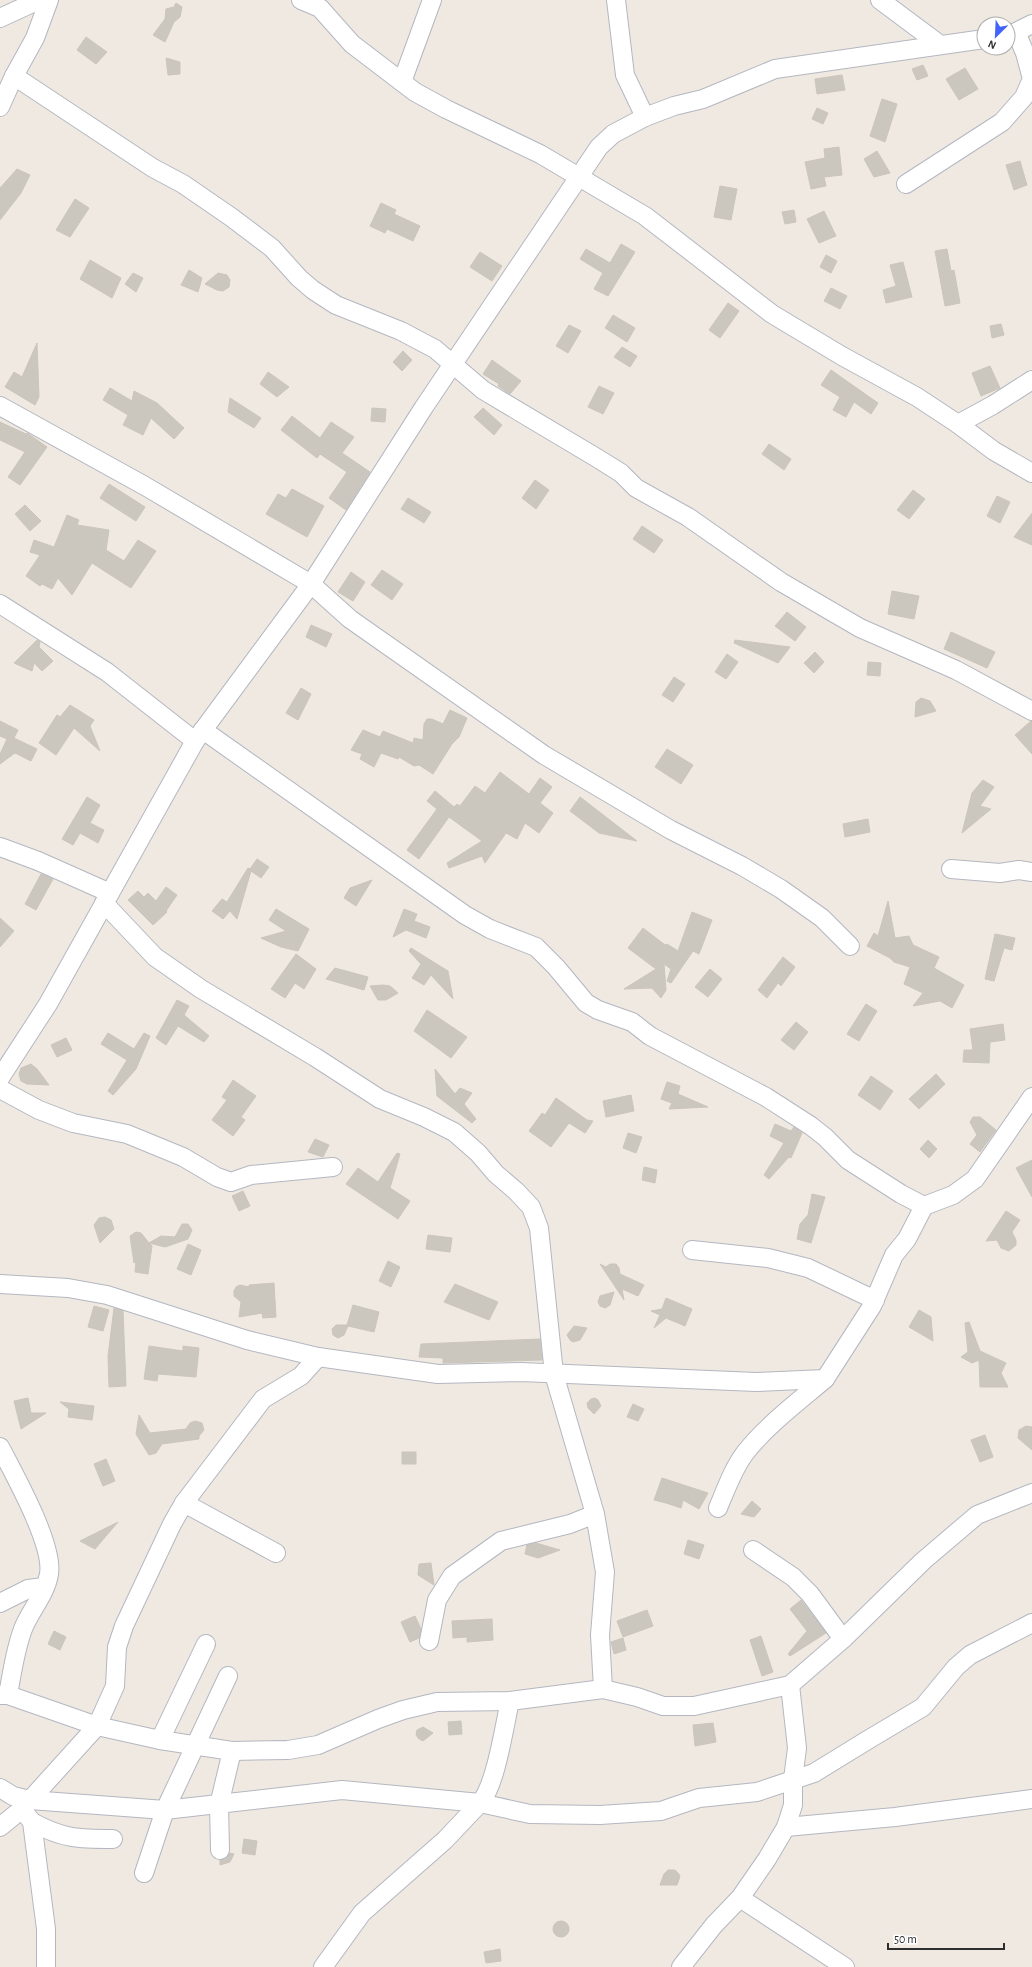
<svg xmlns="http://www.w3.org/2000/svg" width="1032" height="1967" viewBox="0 0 1032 1967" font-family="'Alegreya Sans',sans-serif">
<rect width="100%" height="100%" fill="#efe9e1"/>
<g fill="#cbc7bf" stroke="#cbc5ba">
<path d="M176,3L182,7L180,17L174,22L165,42L153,35L165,19L166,9L174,7Z"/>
<path d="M86,37L107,52L96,64L77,50Z"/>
<path d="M166,58L180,62V74L168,75Z"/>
<path d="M923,65L928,76L917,80L912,69Z"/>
<path d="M965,68L978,89L959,100L946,79Z"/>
<path d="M842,75L845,90L817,94L815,79Z"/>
<path d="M882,99L897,104L885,142L870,136Z"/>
<path d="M817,108L828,113L823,124L812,119Z"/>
<path d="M839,147L842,175L824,177L826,186L811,189L805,162L825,158L824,149Z"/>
<path d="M877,151L890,173L874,177L864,159Z"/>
<path d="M1020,161L1027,185L1014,190L1006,165Z"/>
<path d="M17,169L30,175L21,193L0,220V188Z"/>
<path d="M720,186L737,189L731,220L714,217Z"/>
<path d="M75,199L89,208L70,237L56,230Z"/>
<path d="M381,203L396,210L394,214L420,226L413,241L387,229L385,233L370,226Z"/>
<path d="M794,210L796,222L785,224L782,212Z"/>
<path d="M824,211L836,236L819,243L807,219Z"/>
<path d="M621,244L635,252L608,296L594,289L603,273L580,259L586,249L610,263Z"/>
<path d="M947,249L951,271L954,270L960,303L945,306L935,251Z"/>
<path d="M480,252L502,266L492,281L470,267Z"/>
<path d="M826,255L837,261L831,273L820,267Z"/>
<path d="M90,260L121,278L112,298L80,279Z"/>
<path d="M903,262L912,297L886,303L883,290L896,286L890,265Z"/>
<path d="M189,270L202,278L198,292L181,285Z"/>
<path d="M133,273L143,278L136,292L125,284Z"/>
<path d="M218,273L227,275L230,280L229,287L223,291L217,290L205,284Z"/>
<path d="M831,288L847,296L840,309L824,301Z"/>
<path d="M728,303L739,311L720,338L709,330Z"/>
<path d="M613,315L635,328L627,342L605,328Z"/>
<path d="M1001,324L1004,335L992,338L990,326Z"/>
<path d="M569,325L581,331L568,353L556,346Z"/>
<path d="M37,343L39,397L35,405L5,387L14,372L22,377Z"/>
<path d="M622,347L637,356L630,367L614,357Z"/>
<path d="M403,351L412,360L402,371L393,362Z"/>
<path d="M492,360L521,381L510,394L498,386L499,384L483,374Z"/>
<path d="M990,366L1000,388L981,396L972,373Z"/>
<path d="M831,370L878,403L871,414L854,402L846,417L833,410L840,397L821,385Z"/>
<path d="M268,372L289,387L277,397L260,384Z"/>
<path d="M599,386L614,393L603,414L588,407Z"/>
<path d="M110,388L132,401L134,391L157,403L184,428L174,439L151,418L143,435L123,425L128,415L103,400Z"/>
<path d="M230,398L261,418L254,428L228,412Z"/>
<path d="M372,408L386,409L385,422L371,421Z"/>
<path d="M483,408L502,425L494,435L474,417Z"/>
<path d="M292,416L320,438L331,422L354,437L342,453L370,472L346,510L329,498L347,472L320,454L317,458L281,430Z"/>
<path d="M0,422L26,434L27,433L47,447L20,485L8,477L25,452L0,440Z"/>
<path d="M769,444L791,459L784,470L762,454Z"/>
<path d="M535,480L549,490L536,509L522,498Z"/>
<path d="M109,484L145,507L136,521L100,498Z"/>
<path d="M292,489L324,506L307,537L266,514L278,494L286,498Z"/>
<path d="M913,490L925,499L909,519L897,510Z"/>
<path d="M997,496L1010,502L1000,523L987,516Z"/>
<path d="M408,498L431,512L424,523L401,509Z"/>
<path d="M25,505L41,521L30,531L15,514Z"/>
<path d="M1032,513V545L1014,537Z"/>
<path d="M67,515L79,520L77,525L109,530L106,550L124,561L138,540L156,551L131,588L92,563L72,595L58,578L52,589L42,584L40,586L26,576L40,555L30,552L34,540L54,547Z"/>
<path d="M642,526L663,540L654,553L633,539Z"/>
<path d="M382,570L403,584L392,600L371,585Z"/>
<path d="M351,572L365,582L353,601L338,592Z"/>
<path d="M892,591L919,596L914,619L888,614Z"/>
<path d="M787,612L806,627L795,641L775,626Z"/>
<path d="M311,625L332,634L326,647L306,637Z"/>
<path d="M951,632L995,652L987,668L944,649Z"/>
<path d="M37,640L40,642L39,647L53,661L42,671L34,663L32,671L14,663Z"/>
<path d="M735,640L790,647L778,663L734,643Z"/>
<path d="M815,652L824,662L814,673L804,663Z"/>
<path d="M727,654L738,662L726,679L715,672Z"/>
<path d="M868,662L881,663L880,676L867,675Z"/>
<path d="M674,677L685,684L673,702L662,695Z"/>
<path d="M301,688L311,694L298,720L286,713Z"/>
<path d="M921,698L930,701L936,711L915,717L916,702Z"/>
<path d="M70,705L94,720L90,726L100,751L74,728L56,755L39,743L57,715L60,717Z"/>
<path d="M450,710L467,718L459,737L452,744L433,774L419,765L414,766L399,757L398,759L381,753L374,767L360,759L362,754L351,750L363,730L380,737L383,731L413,743L414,738L423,740L424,724L427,719H432L443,724Z"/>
<path d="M0,721L18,730L14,738L37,749L31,761L15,753L0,764V754L7,739L0,736Z"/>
<path d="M1031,721H1032V754L1015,735Z"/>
<path d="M667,749L693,765L681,784L655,767Z"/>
<path d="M500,772L529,794L540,778L552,787L540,803L553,813L539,833L525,823L517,839L506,833L485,863L482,856L449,868L447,863L482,841L449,817L419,859L407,850L437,809L427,801L435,791L454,807L457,804L460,806L475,786L485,793Z"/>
<path d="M983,780L994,787L980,806L991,809L962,833L972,793Z"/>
<path d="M87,797L100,805L90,823L104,830L98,843L80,833L73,845L62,839Z"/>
<path d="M580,797L637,841L599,833L570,811Z"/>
<path d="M868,819L870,832L845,837L843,824Z"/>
<path d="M257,859L269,867L261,878L251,871L237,919L230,911L223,919L212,911L222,899L227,902L248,868L250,869Z"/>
<path d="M41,874L53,879L36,910L25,904Z"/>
<path d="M372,880L356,906L344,898L350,888Z"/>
<path d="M166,887L177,895L166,911L167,912L153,925L128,900L138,891L144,897L148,893L156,901Z"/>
<path d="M888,901L895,938L909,936L913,945L939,957L934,968L964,985L952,1008L940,1001L913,1006L923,993L904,984L910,967L894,962L890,958L867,946L874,933L878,936Z"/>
<path d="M276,909L309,929L298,951L281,947L261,938L286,931L269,920Z"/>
<path d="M404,909L417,914L414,921L430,927L426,938L406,930L393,937Z"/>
<path d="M692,912L712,920L699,954L693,951L671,983L667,981L671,969L664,964L666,990L661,998L652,988L624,989L656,969L628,948L643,928L665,945L667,944L678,951Z"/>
<path d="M0,918L14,931L0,947Z"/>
<path d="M995,934L1015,938L1012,950L1004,948L994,981L985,979Z"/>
<path d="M411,948L448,971L453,999L431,975L424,985L412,978L421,964L409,951Z"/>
<path d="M296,954L316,969L304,989L295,983L285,998L271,989Z"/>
<path d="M783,957L795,967L781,986L778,983L767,998L758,990Z"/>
<path d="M335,968L368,977L364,990L326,979Z"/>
<path d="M710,969L722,979L708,997L695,987Z"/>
<path d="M383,985L390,986L398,993L386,1000H378L370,986Z"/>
<path d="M177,1000L189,1006L184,1015L209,1036L204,1042L178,1026L166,1045L156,1038Z"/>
<path d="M866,1004L877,1011L859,1041L847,1034Z"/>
<path d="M427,1010L467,1037L451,1058L414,1031Z"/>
<path d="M796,1022L808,1032L794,1050L781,1040Z"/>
<path d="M1003,1024L1005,1040L990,1042L989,1063L963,1062L964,1050H973L970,1029Z"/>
<path d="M108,1033L134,1049L144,1033L150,1036L136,1069L113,1095L108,1091L127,1060L101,1044Z"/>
<path d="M66,1038L72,1050L57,1057L51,1045Z"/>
<path d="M31,1064L37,1069L49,1085L27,1084L21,1081L19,1074L21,1068Z"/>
<path d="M435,1069L455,1094L460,1088L472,1093L464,1104L476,1119L472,1123L437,1096Z"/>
<path d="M936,1074L945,1084L919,1109L909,1099Z"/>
<path d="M871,1076L893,1091L880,1110L858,1095Z"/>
<path d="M233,1080L256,1096L241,1117L245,1120L233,1136L212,1120L227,1100L222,1097Z"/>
<path d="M667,1082L680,1086L678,1094L708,1107L669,1109L672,1103L661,1099Z"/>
<path d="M631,1095L634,1111L606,1117L603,1101Z"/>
<path d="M556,1098L587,1120L593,1121L585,1133L569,1123L551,1147L529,1131L542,1113L545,1115Z"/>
<path d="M973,1117H980L996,1130L980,1152L970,1144L977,1135L970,1122Z"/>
<path d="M775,1124L791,1131L794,1127L802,1133L791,1158L789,1157L769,1179L764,1175L784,1143L770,1136Z"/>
<path d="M628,1133L642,1137L636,1153L623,1148Z"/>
<path d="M315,1139L329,1145L323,1157L308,1152Z"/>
<path d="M928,1140L937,1149L929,1158L920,1149Z"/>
<path d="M397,1153L400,1154L390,1188L410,1201L398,1219L346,1184L358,1168L378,1182Z"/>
<path d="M1032,1160V1197L1016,1168Z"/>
<path d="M644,1167L657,1170L655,1183L642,1180Z"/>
<path d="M243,1191L250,1206L239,1211L232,1196Z"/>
<path d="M812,1194L825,1197L811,1243L797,1239L800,1224L808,1215Z"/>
<path d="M1006,1211L1020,1220L1012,1232L1016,1240V1245L1009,1251L1001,1248L997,1240L986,1241Z"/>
<path d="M105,1217L111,1220L114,1229L100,1243L94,1225L99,1218Z"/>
<path d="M182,1224H188L192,1230L188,1239L165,1247L149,1243L152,1246L148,1274L135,1272L136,1262L134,1263L130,1236L136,1232L141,1233L149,1243L161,1236L175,1237Z"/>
<path d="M428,1235L452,1238L450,1252L426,1249Z"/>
<path d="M188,1244L201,1250L191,1275L177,1269Z"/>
<path d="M388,1261L400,1267L391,1287L379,1281Z"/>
<path d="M600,1264L606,1267L610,1264H616L619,1268L620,1274L644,1285L638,1296L622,1289L624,1300Z"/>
<path d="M274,1283L276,1317L263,1318L262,1313L239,1317L241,1302L234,1296V1291L236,1287L240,1285L249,1287V1285Z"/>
<path d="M455,1284L498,1302L489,1320L444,1302Z"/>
<path d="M614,1292L610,1305L605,1308L600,1306L598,1302L600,1296Z"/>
<path d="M666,1298L692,1309L685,1326L666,1318L654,1328L660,1315L651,1311L662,1309Z"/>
<path d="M353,1305L379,1312L374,1332L348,1326L344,1335L338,1338L333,1335L332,1329L336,1325H347Z"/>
<path d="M94,1306L109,1310L103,1331L88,1327Z"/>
<path d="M114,1308L123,1311L126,1386L109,1387L108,1356Z"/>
<path d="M919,1310L931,1317L933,1341L909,1327Z"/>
<path d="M969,1322L980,1351L1006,1363L1001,1373L1008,1387H980L979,1360L972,1363L961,1357L968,1352L965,1323Z"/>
<path d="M574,1326L587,1328L580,1340L573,1342L570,1340L567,1335Z"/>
<path d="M540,1339L542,1360L443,1363V1358L419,1357L421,1344Z"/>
<path d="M149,1346L183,1351V1346L199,1348L196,1377L158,1374L157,1381L144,1379Z"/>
<path d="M28,1398L31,1413H46L21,1429L14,1401Z"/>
<path d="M595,1398L598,1400L601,1406L594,1414L588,1408L587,1403L591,1399Z"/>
<path d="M60,1402L94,1406L92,1420L68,1417L69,1409Z"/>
<path d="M633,1404L644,1409L638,1421L627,1417Z"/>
<path d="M139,1415L150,1433L186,1429L190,1423L195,1421L202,1423L204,1430L199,1436V1439L162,1444L156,1453L149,1455L136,1434Z"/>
<path d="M1026,1426L1032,1427V1450L1018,1438L1019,1430Z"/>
<path d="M985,1435L993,1457L980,1462L971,1440Z"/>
<rect x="402" y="1452" width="14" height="12"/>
<path d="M106,1459L115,1481L103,1486L94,1464Z"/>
<path d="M662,1478L708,1493L699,1509L683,1500L681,1508L666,1503L654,1500Z"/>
<path d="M752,1501L761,1509L754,1517L741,1514Z"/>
<path d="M118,1522L95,1549L80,1541Z"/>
<path d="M688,1540L704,1545L699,1559L684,1554Z"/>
<path d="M536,1543L560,1550L538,1558L525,1554L527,1545Z"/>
<path d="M431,1563L434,1585L418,1575L419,1564Z"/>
<path d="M801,1600L826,1633L790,1656L788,1654L807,1631L790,1609Z"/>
<path d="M647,1610L653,1626L623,1637L617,1621Z"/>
<path d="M415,1616L421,1629L419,1638L410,1642L401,1622Z"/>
<path d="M492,1619L493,1640L467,1642V1637L453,1638L452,1621Z"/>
<path d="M54,1631L66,1637L60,1650L48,1644Z"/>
<path d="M761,1636L773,1672L762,1676L750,1640Z"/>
<path d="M623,1638L626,1650L614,1654L611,1642Z"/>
<path d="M461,1721L462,1734L449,1735L448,1722Z"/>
<path d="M713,1723L716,1742L695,1746L693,1725Z"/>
<path d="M423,1727L433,1733L423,1741L419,1739L416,1735L417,1730Z"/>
<path d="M244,1839L257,1841L255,1855L242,1853Z"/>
<path d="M230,1853L234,1854L230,1862L220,1865V1860L226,1859Z"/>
<path d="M668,1870H675L678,1873L680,1876L677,1885H660L664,1874Z"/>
<circle cx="561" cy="1929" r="8"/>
<path d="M500,1949L501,1961L486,1963L484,1952Z"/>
</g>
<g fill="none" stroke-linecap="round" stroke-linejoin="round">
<defs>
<g id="street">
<path d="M301,0L320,8L352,44L415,92L446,109L540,154L645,216L772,314L842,356L917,397L958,424L993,405L1032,380"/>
<path d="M616,0L625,75L645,117"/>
<path d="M880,0L939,44"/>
<path d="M0,18L39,0"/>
<path d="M14,76L153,168L183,184L231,217L272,248L299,278L313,290L336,305L401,331L435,349L483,390L597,458L621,473L636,488L688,517L781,582L860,628L956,670L1032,711"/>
<path d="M402,82L432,0"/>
<path d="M0,107L14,76L35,38L49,0"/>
<path d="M906,184L1002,122L1024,97L1032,79L1025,53L1016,32L1032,24"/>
<path d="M0,406L145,486L311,584L350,619L544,755L671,830L742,866L781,889L822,918L850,946"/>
<path d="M958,424L994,451L1032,473"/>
<path d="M0,604L107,672L195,741"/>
<path d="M203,730L465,915L490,929L536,947L556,967L586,1003L598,1010L632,1022L650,1036L766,1097L811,1126L825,1137L848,1160L901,1194L924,1206L953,1195L975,1179L1032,1097"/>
<path d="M0,847L38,861L110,893"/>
<path d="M951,869L1000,873L1019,870L1032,872"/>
<path d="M104,903L155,957L201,989L315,1057L380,1099L424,1117L454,1132L478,1153L496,1174L516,1191L531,1207L539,1228L554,1374L595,1514L605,1572L600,1635L603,1689"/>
<path d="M0,1078L48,1004L195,741L311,584L424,407L599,147L613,134L645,117L674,106L703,99L775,69L984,39"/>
<path d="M0,1089L39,1110L73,1123L127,1134L183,1157L217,1177L231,1182L251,1175L333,1167"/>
<path d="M692,1250L768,1258L808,1268L875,1300"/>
<path d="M0,1284L68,1288L107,1295L247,1340L318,1357L438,1374L521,1372L756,1382L825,1379L872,1306L894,1255L907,1239L924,1206"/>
<path d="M0,1447C14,1474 54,1545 49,1574C46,1594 30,1611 23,1629C15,1650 12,1673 8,1695"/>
<path d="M184,1503L276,1553"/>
<path d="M718,1508C726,1489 733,1469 745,1453C766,1426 799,1401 825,1379"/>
<path d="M753,1550L793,1577L810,1594L843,1639"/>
<path d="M0,1603L28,1589L44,1587"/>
<path d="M429,1641L437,1600L452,1576L501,1541L570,1524L595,1514"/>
<path d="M0,1695H8L97,1726L160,1740L232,1751L288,1750L318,1745L378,1719L403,1710L437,1702L510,1701L603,1689L637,1697L663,1706H694L790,1685L843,1639L923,1561L977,1515L1032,1493"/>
<path d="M510,1701C504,1727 496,1785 480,1803L530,1814L600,1815L661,1811L699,1798L757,1792L814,1773L866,1741L923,1707L956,1667L970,1655L1032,1623"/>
<path d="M160,1740L206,1644"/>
<path d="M0,1788L13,1796L30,1800L165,1810L342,1790L480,1803L445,1840L362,1913L323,1967"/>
<path d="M22,1809L32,1822L46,1929V1967"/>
<path d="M32,1822C63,1839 79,1839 113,1839"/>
<path d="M0,1827L22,1809L97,1726L115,1686L117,1647L124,1626L172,1524L184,1503L263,1399L301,1376L318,1357"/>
<path d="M786,1827L895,1817L1032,1799"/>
<path d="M220,1850L219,1805L232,1751"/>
<path d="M144,1873L165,1810L228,1676"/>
<path d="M740,1898L845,1967"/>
<path d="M681,1967L714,1925L740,1898L767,1859L786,1827L793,1805V1779L797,1748L790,1685"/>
</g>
</defs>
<use href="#street" stroke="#b4b7c1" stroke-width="20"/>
<use href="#street" stroke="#fff" stroke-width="18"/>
</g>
<g transform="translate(996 36) rotate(204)"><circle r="19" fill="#ffffff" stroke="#ababab"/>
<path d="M0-3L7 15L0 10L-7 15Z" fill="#4264fb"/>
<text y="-6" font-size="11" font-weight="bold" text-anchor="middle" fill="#2e2e2e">N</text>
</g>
<path d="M888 1943v6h116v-6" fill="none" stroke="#2e2e2e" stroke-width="2"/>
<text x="894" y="1943" font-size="12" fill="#2e2e2e" stroke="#ffffff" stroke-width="3" paint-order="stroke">50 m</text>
</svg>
